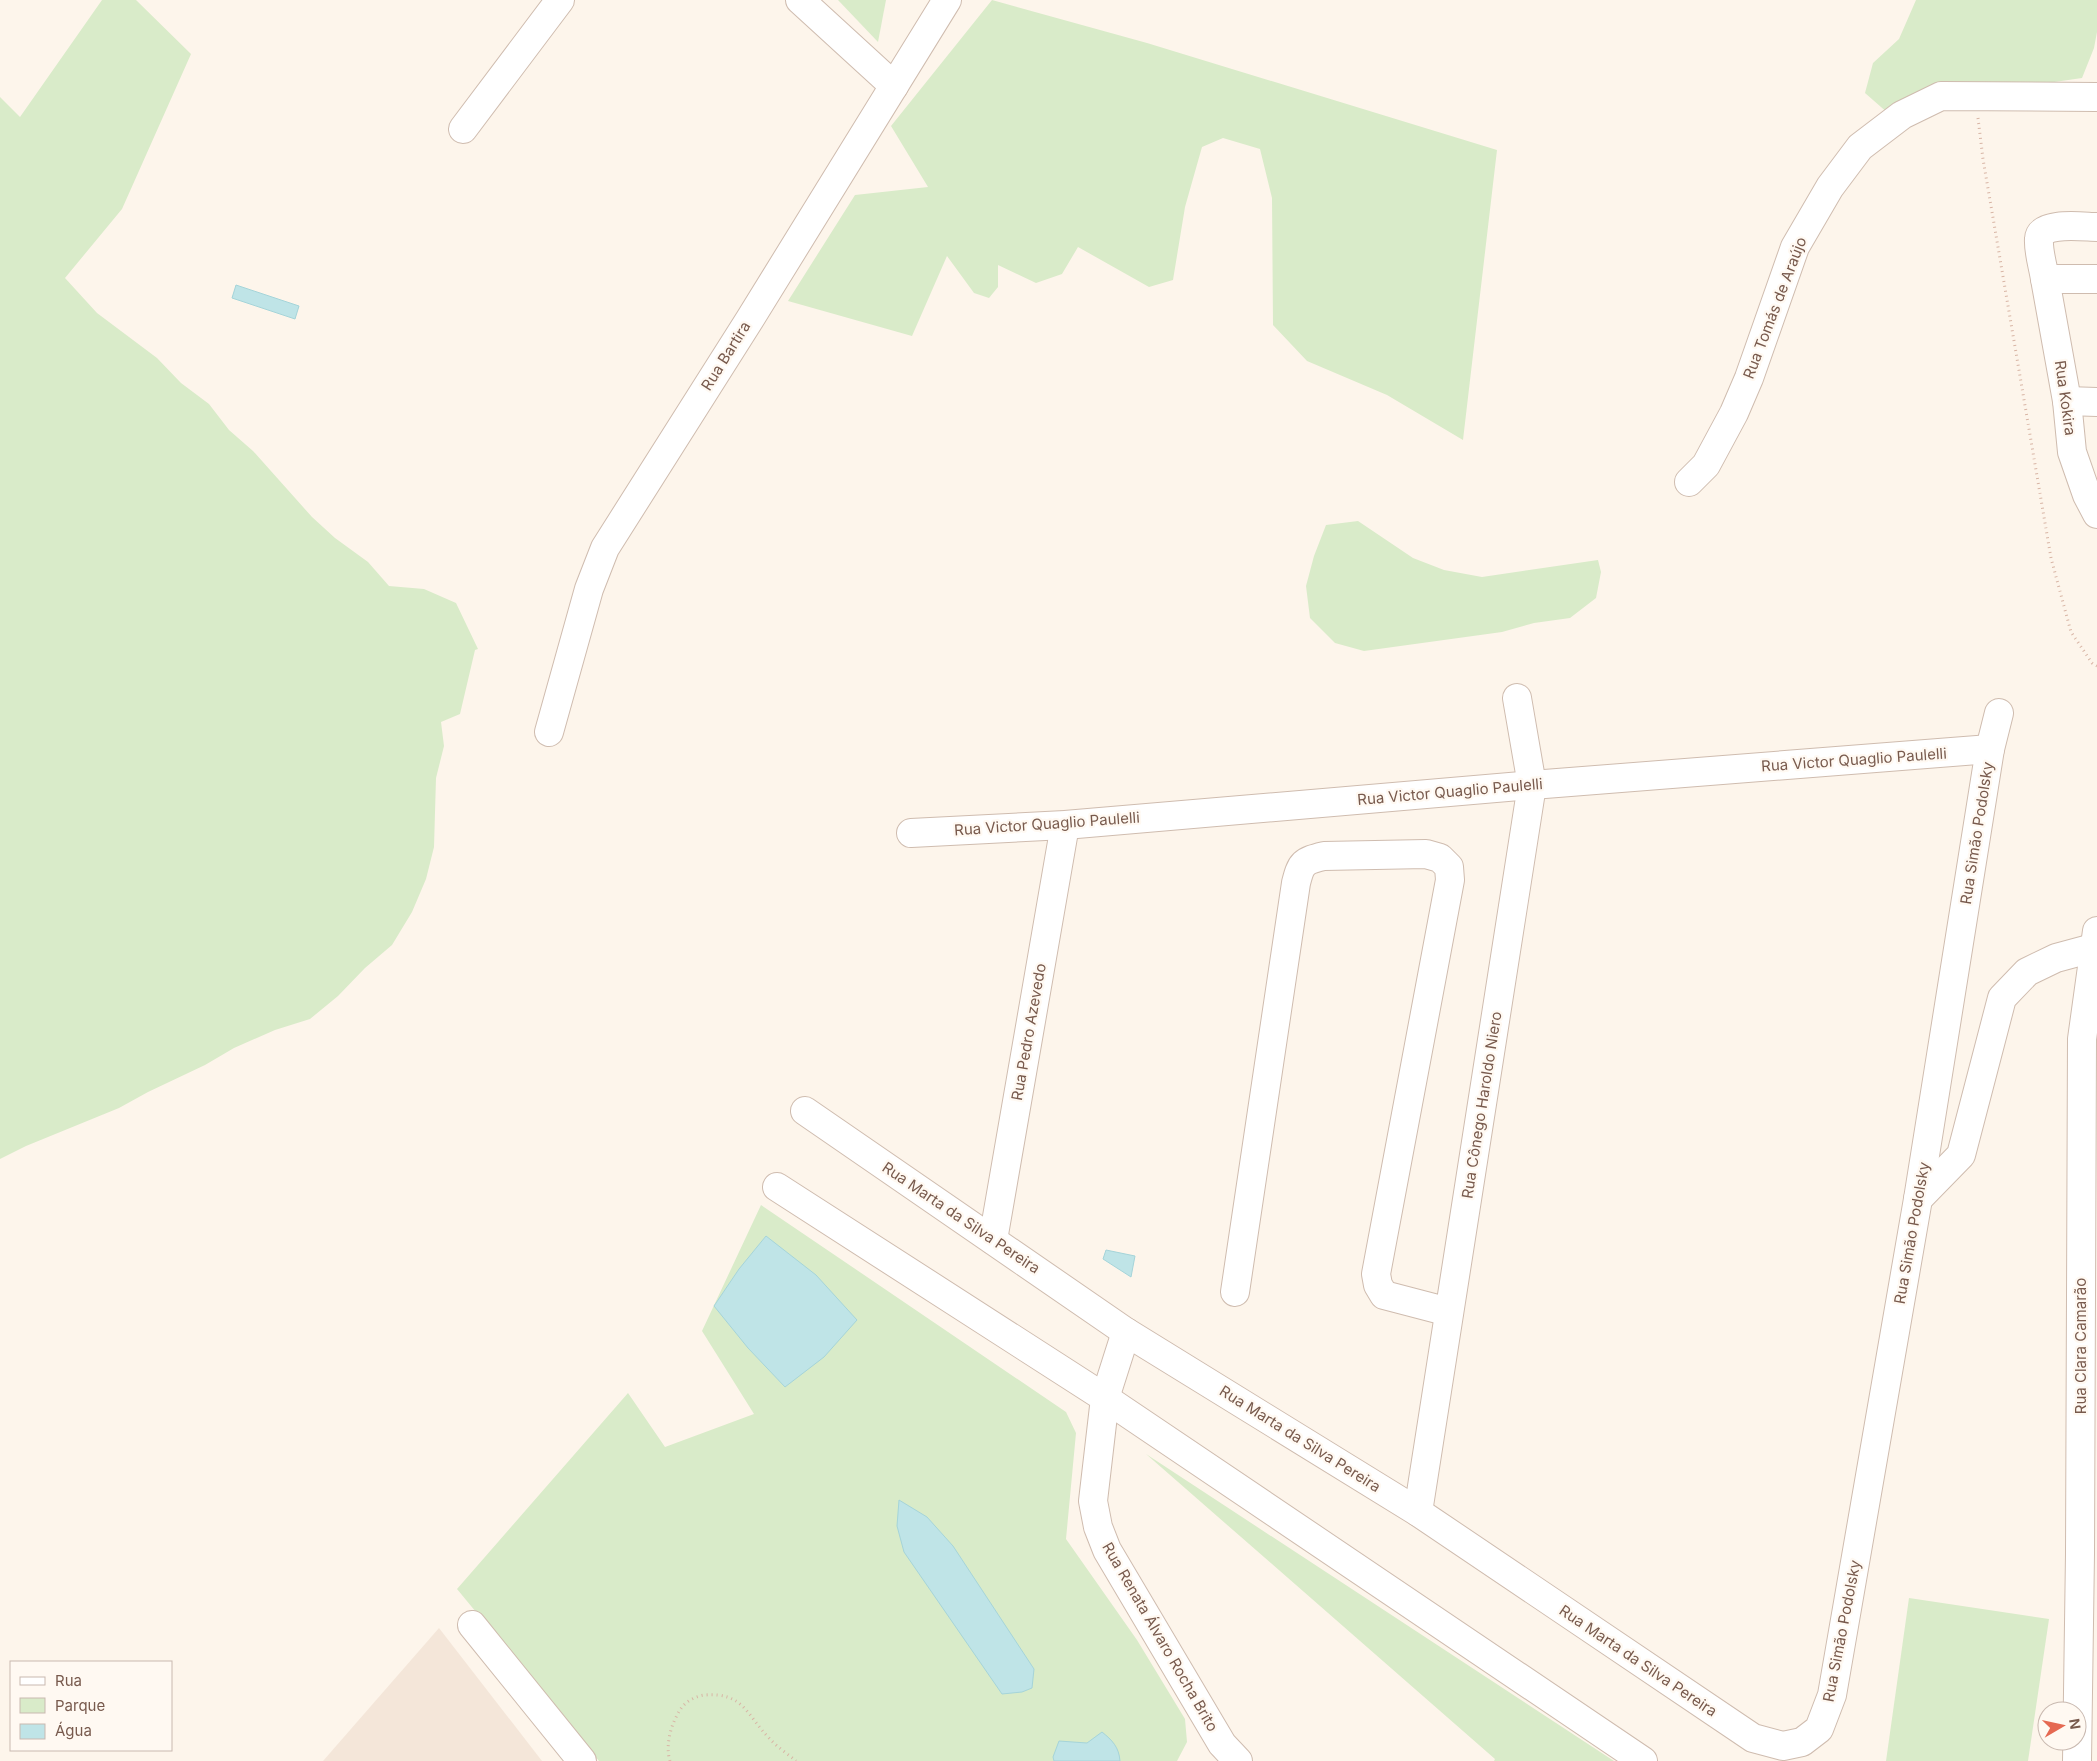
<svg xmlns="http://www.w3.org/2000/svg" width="2097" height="1761" viewBox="0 0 2097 1761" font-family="Inter,sans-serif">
<rect width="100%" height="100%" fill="#fdf5eb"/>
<path fill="#f4e6d9" d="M439,1628L542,1761H323Z"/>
<g fill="#d9ebc9">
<path d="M102,0H136L191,54L122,209L65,278L97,313L157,358L181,383L209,404L229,430L253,451L312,517L335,538L368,562L389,586L424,589L456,603L478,649L475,650L460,714L441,722L444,746L436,778L434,847L426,879L412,912L392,945L365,968L338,996L310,1019L275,1030L234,1048L205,1065L148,1092L119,1108L26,1146L0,1159V97L20,117Z"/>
<path d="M838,0H886L878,42Z"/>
<path d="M992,0L1147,43L1497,150L1463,440L1387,395L1307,361L1273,325L1272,198L1260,149L1223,138L1202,147L1185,207L1173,280L1149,287L1078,247L1062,274L1036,283L998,265V287L989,298L974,293L947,256L912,336L788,301L855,195L928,187L891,126Z"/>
<path d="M1916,0H2097V32L2094,48L2082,78L2013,88L1889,114L1865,93L1873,63L1899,39Z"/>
<path d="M1358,521L1413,558L1444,570L1482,577L1598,560L1601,572L1596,598L1570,618L1534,623L1502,632L1364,651L1335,643L1310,618L1306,586L1314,556L1326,525Z"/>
<path d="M761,1205L1066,1412L1076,1433L1066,1539L1137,1640L1185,1719L1187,1742L1177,1761H599L457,1589L628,1393L665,1447L754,1414L702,1331Z"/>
<path d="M1146,1454L1614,1761H1494L1495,1759Z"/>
<path d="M1909,1598L2049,1619L2028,1761H1886Z"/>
</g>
<g fill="#bfe4e7" stroke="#a5d4d9">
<path d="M236,285L299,306L295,319L232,298Z"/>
<path d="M766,1236L816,1275L857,1320L824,1357L785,1387L748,1348L714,1306L739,1269Z"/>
<path d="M1106,1250L1135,1256L1131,1277L1103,1259Z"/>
<path d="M899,1500L927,1517L953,1546L1034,1669L1032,1688L1022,1692L1002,1694L904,1552L897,1526Z"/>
<path d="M1102,1732C1112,1740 1119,1747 1120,1761H1054L1053,1757L1059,1741L1087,1743Z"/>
</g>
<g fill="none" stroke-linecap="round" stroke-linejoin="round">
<defs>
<g id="minor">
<path d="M800,0L894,86"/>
<path d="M463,129L560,0"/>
<path d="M2045,279C2043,266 2038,251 2039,239C2040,221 2084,227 2097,227"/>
<path d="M2097,279H2045L2067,401L2072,452L2087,495L2097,514"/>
<path d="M2067,401L2097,402"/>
<path d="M1689,482L1706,465L1734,413L1749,378L1795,247L1830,187L1860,147L1902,115L1941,96L2097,97"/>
<path d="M549,732L589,589L605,548L750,319L947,0"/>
<path d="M911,833L1065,825L1532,785L1990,749"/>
<path d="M805,1111L1126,1332L1418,1512L1753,1738L1783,1746L1802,1742L1819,1729L1832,1695L1918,1199L1990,749L1999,713"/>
<path d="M777,1187L1105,1398L1643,1761"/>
<path d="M1918,1199L1961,1155L2002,998L2027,972L2056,958L2093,948"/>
<path d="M993,1240L1065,825"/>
<path d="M1235,1292L1296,883C1301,863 1303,861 1324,856L1426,854L1440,858L1449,867L1450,880L1376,1274L1378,1285L1384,1295L1449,1312"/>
<path d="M1126,1332L1105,1398L1093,1501L1098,1527L1107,1550L1222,1744L1238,1761"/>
<path d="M1418,1512L1532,785L1517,698"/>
<path d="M472,1625L582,1761"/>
<path d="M2077,1761L2080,1554L2082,1039L2097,931"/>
</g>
</defs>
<use href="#minor" stroke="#cfbcaf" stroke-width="30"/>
<g stroke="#d8b5a5" stroke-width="3" stroke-dasharray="1 4" stroke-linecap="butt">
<path d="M1978,118L1983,159L2051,558L2071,632L2092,663L2097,666"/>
<path d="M670,1761C665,1745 671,1724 680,1710C685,1702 695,1696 705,1695C744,1692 747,1716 770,1739C777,1747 788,1754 796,1761"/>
</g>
<use href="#minor" stroke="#fff" stroke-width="28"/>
</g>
<g text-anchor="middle" stroke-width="4.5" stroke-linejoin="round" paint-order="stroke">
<g font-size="15" fill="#785a4d" stroke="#fff9f2">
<text transform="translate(1775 308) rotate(-69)" y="5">Rua Tomás de Araújo</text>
<text transform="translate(726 356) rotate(-58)" y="5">Rua Bartira</text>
<text transform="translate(2065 398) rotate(82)" y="5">Rua Kokira</text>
<text transform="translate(1854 760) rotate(-4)" y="5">Rua Victor Quaglio Paulelli</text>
<text transform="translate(1450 792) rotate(-5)" y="5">Rua Victor Quaglio Paulelli</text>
<text transform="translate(1047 824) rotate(-4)" y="5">Rua Victor Quaglio Paulelli</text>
<text transform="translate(1977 833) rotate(-81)" y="5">Rua Simão Podolsky</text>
<text transform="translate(1029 1032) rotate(-80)" y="5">Rua Pedro Azevedo</text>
<text transform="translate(1482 1105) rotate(-81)" y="5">Rua Cônego Haroldo Niero</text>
<text transform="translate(961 1218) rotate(34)" y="5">Rua Marta da Silva Pereira</text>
<text transform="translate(1912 1233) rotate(-80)" y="5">Rua Simão Podolsky</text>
<text transform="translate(2081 1346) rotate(-90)" y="5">Rua Clara Camarão</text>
<text transform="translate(1300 1439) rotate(32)" y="5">Rua Marta da Silva Pereira</text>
<text transform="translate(1842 1631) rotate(-79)" y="5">Rua Simão Podolsky</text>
<text transform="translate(1160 1637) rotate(60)" y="5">Rua Renata Álvaro Rocha Brito</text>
<text transform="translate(1638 1661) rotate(34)" y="5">Rua Marta da Silva Pereira</text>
</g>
</g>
<rect x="10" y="1661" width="162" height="90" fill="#fff9f2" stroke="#c9b9b0"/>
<rect x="20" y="1677" width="25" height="8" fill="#ffffff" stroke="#c9b9b0"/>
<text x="55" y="1686" font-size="15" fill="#785a4d">Rua</text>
<rect x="20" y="1698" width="25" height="15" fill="#d9ebc9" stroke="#c9b9b0"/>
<text x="55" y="1711" font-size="15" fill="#785a4d">Parque</text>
<rect x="20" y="1724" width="25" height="15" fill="#bfe4e7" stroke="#c9b9b0"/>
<text x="55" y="1736" font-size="15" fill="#785a4d">Água</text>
<g transform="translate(2062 1726) rotate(81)"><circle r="24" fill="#fff9f2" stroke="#c9b9b0"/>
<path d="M0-4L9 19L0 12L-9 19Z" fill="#e56952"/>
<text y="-8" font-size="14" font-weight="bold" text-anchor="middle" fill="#785a4d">N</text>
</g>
</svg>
